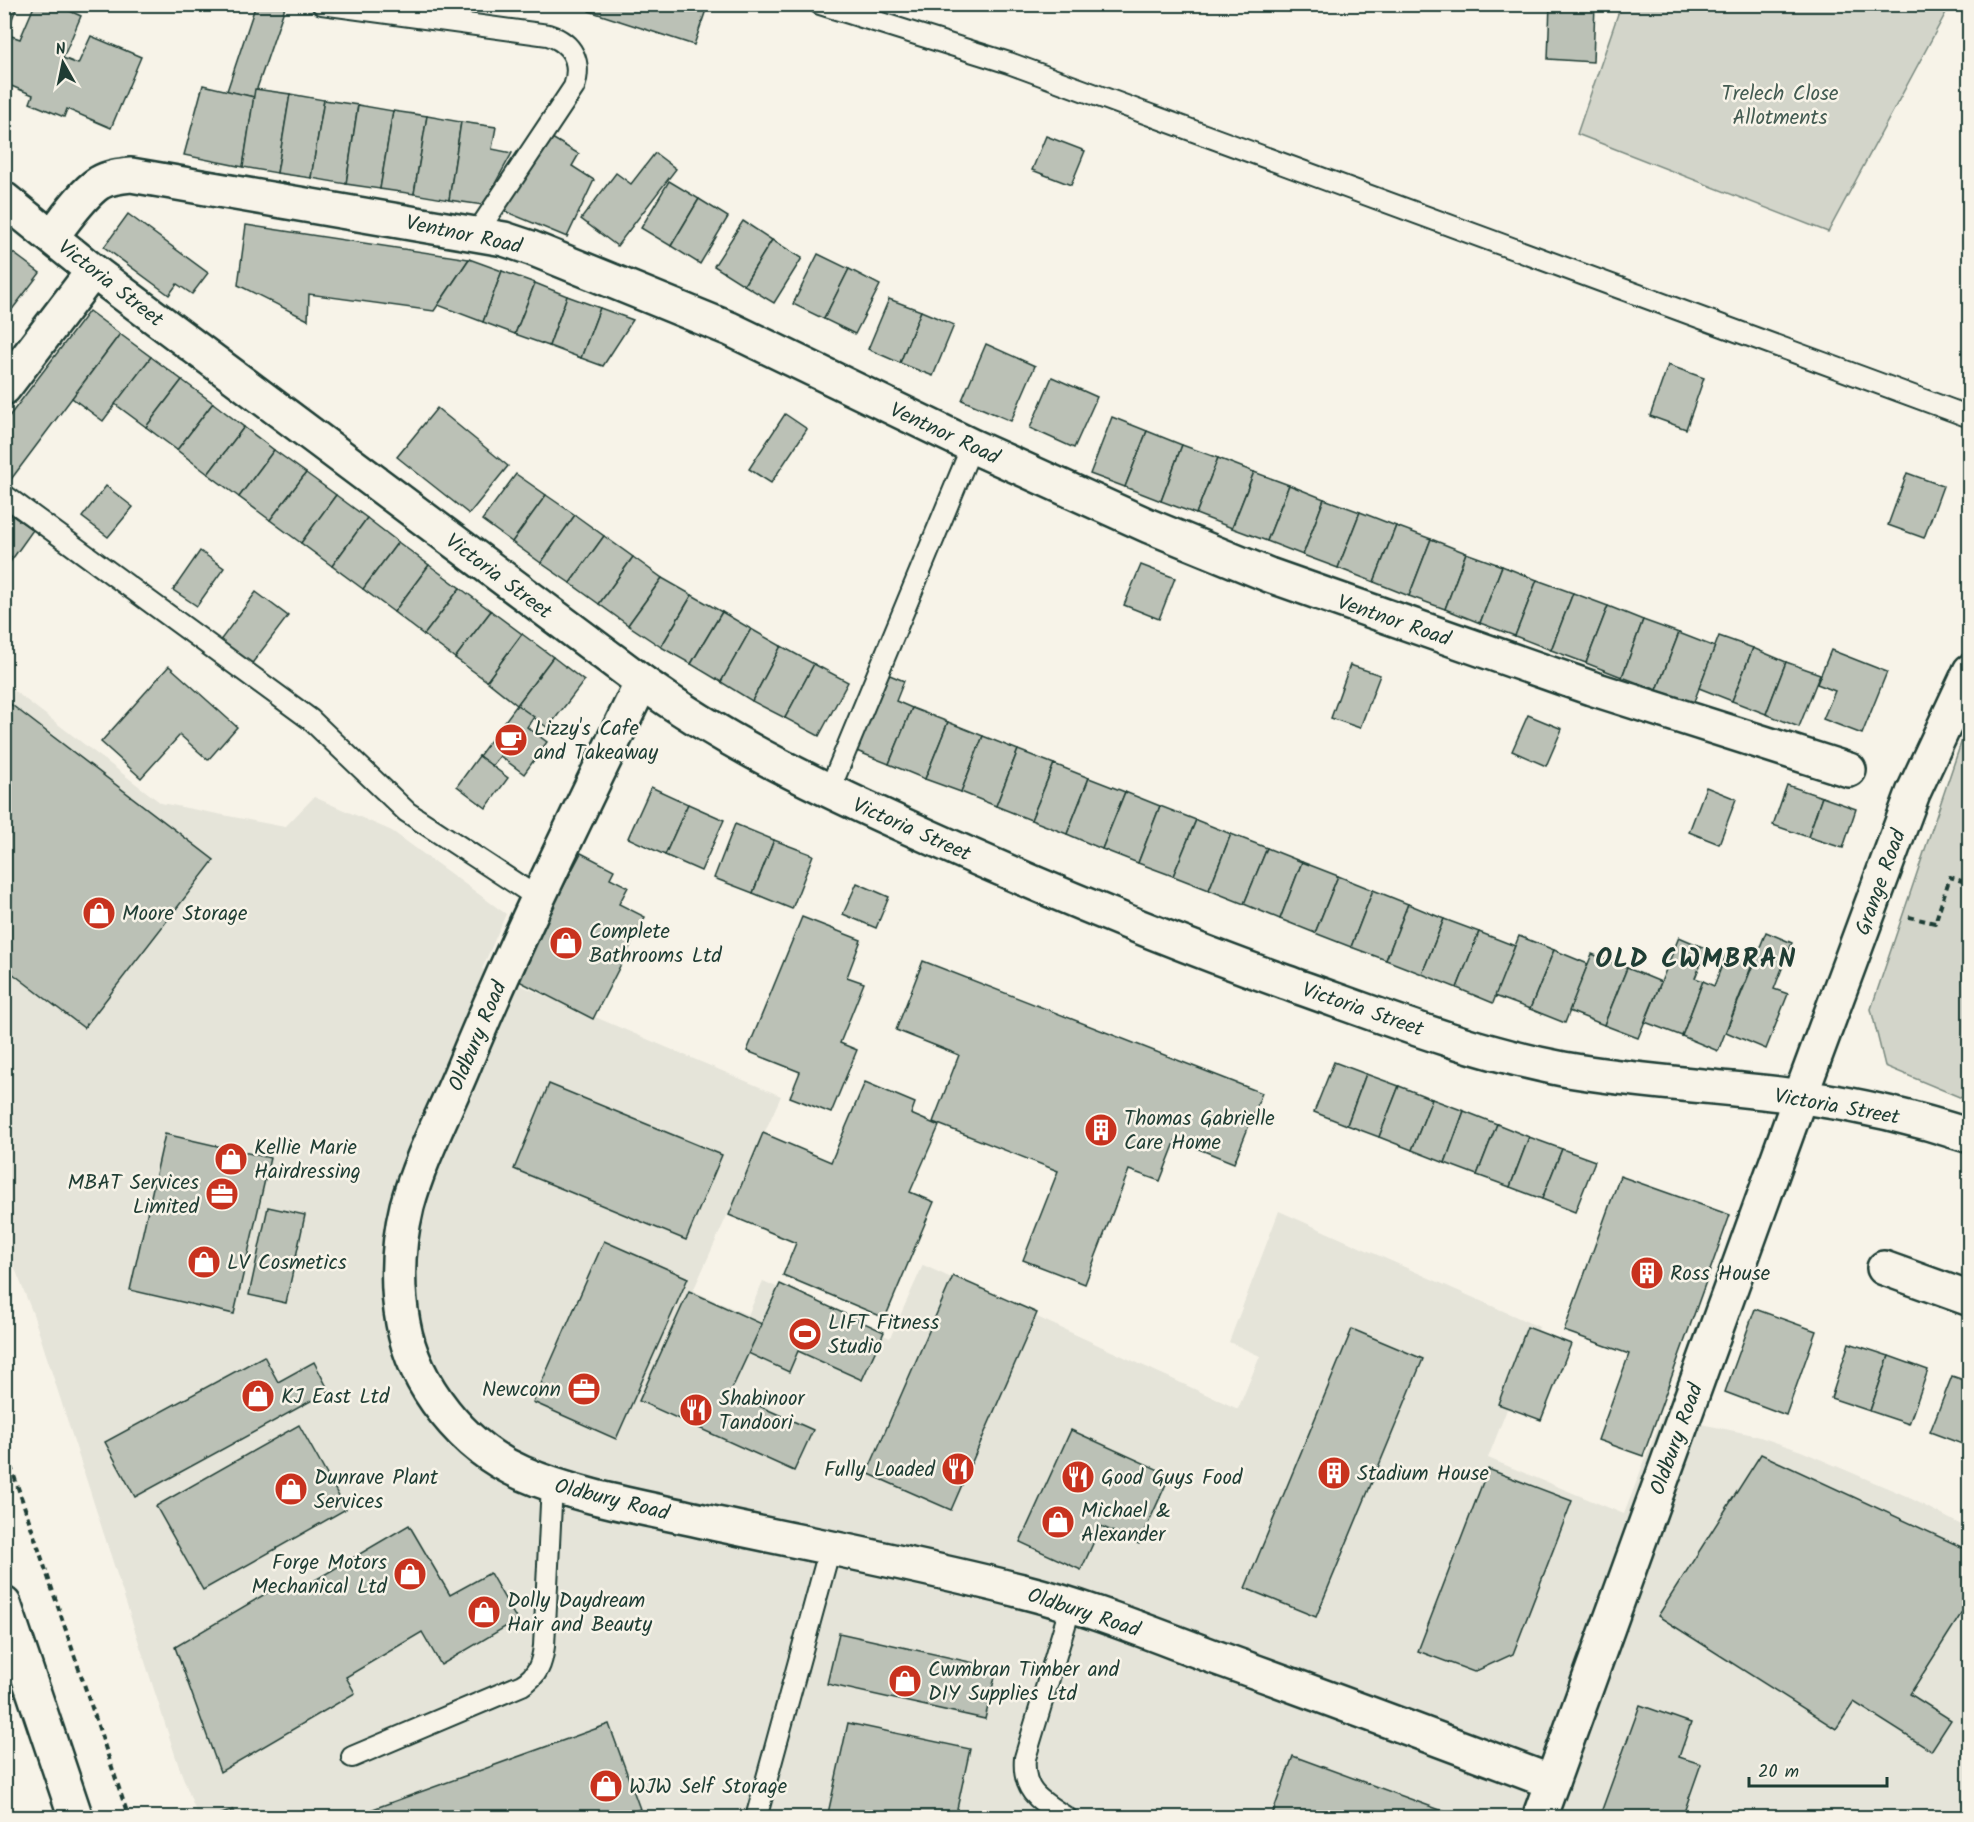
<svg xmlns="http://www.w3.org/2000/svg" width="1974" height="1822" viewBox="0 0 1974 1822" font-family="Kalam,sans-serif">
<rect width="100%" height="100%" fill="#f7f3e8"/>
<filter id="ink" filterUnits="userSpaceOnUse"><feTurbulence type="fractalNoise" baseFrequency=".0167" numOctaves="2"/><feDisplacementMap in="SourceGraphic" scale="12" xChannelSelector="R" yChannelSelector="G"/><feConvolveMatrix kernelMatrix="1 2 1 2 8 2 1 2 1" color-interpolation-filters="sRGB"/></filter>
<g filter="url(#ink)">
<path fill="#e5e4d9" d="M4,683L161,803L285,827L314,797L392,831L506,914L482,969L781,1096L693,1291L748,1315L763,1281L890,1338L923,1265L1238,1409L1260,1356L1229,1342L1279,1211L1539,1327L1488,1458L1624,1514L1662,1416L1754,1435L1801,1451L1904,1495L1969,1529V1817H198L178,1764L33,1314L5,1243Z"/>
<g fill="#d3d5ca" stroke="#79897f" stroke-width="1.5">
<path d="M1621,5V4L1950,5L1828,232L1577,134Z"/>
<path d="M1969,722L1970,1101H1969L1885,1066L1871,1009L1964,734Z"/>
</g>
<g fill="#bbc1b6" stroke="#1f3d34" stroke-width="1.5">
<path d="M4,4H18L6,34L20,39L35,4H54L81,16L63,58L78,64L91,36L141,57L111,128L67,109L64,117L30,103L33,95L4,83Z"/>
<path d="M256,4H286L254,97L227,91Z"/>
<path d="M591,4H708L694,45L589,11Z"/>
<path d="M1550,4H1595L1593,62L1548,59Z"/>
<path d="M203,85L254,97L243,167L184,155Z"/>
<path d="M255,89L290,94L277,173L243,167Z"/>
<path d="M290,94L324,100L311,178L277,173Z"/>
<path d="M324,100L358,105L346,184L311,178Z"/>
<path d="M358,105L393,111L380,189L346,184Z"/>
<path d="M393,111L427,116L414,194L380,189Z"/>
<path d="M427,116L461,122L449,200L414,194Z"/>
<path d="M461,122L496,127L492,149L512,153L483,205L449,200Z"/>
<path d="M547,135L579,154L572,166L594,180L567,237L504,211Z"/>
<path d="M1046,136L1085,151L1071,185L1032,170Z"/>
<path d="M655,153L676,169L617,246L581,219L616,173L631,184Z"/>
<path d="M669,181L699,199L671,246L641,228Z"/>
<path d="M699,199L728,217L700,264L671,246Z"/>
<path d="M128,214L208,273L192,294L177,284L169,295L104,247Z"/>
<path d="M743,221L772,240L744,285L714,266Z"/>
<path d="M246,225L469,259L434,311L309,294L308,320L238,285Z"/>
<path d="M772,240L802,258L774,303L744,285Z"/>
<path d="M8,249L40,273L4,320V253Z"/>
<path d="M818,254L849,269L824,319L793,304Z"/>
<path d="M469,259L502,271L483,322L438,305Z"/>
<path d="M849,269L880,285L855,334L824,319Z"/>
<path d="M502,271L535,283L515,334L483,322Z"/>
<path d="M535,283L567,296L549,346L515,334Z"/>
<path d="M567,296L600,308L581,358L549,346Z"/>
<path d="M889,299L921,311L900,363L868,349Z"/>
<path d="M600,308L633,320L603,366L581,358Z"/>
<path d="M89,311L120,334L6,486L4,485V423Z"/>
<path d="M921,311L954,325L933,376L900,363Z"/>
<path d="M120,334L151,357L103,421L72,398Z"/>
<path d="M986,344L1035,366L1011,421L962,400Z"/>
<path d="M151,357L182,380L146,427L115,404Z"/>
<path d="M1668,365L1704,378L1686,429L1650,416Z"/>
<path d="M1052,377L1097,397L1074,448L1030,428Z"/>
<path d="M182,380L213,403L177,450L146,427Z"/>
<path d="M213,403L244,427L208,474L177,450Z"/>
<path d="M437,408L508,466L469,514L397,457Z"/>
<path d="M785,414L807,429L771,483L749,469Z"/>
<path d="M1112,417L1147,431L1125,487L1090,474Z"/>
<path d="M244,427L274,450L239,497L208,474Z"/>
<path d="M1147,431L1182,445L1161,501L1125,487Z"/>
<path d="M1182,445L1218,458L1196,514L1161,501Z"/>
<path d="M274,450L306,473L270,520L239,497Z"/>
<path d="M1218,458L1254,472L1232,528L1196,514Z"/>
<path d="M1254,472L1289,485L1267,541L1232,528Z"/>
<path d="M306,473L336,495L301,543L270,520Z"/>
<path d="M1907,473L1943,486L1924,538L1888,525Z"/>
<path d="M516,474L546,495L512,542L482,520Z"/>
<path d="M1289,485L1324,499L1303,555L1267,541Z"/>
<path d="M106,486L133,507L108,537L82,517Z"/>
<path d="M336,495L367,518L332,566L301,543Z"/>
<path d="M546,495L575,515L541,563L512,542Z"/>
<path d="M1324,499L1360,512L1338,568L1303,555Z"/>
<path d="M4,510L33,530L13,558L4,553Z"/>
<path d="M1360,512L1396,526L1374,582L1338,568Z"/>
<path d="M575,515L604,536L570,583L541,563Z"/>
<path d="M367,518L398,542L363,589L332,566Z"/>
<path d="M1396,526L1431,539L1409,596L1374,582Z"/>
<path d="M604,536L633,557L599,604L570,583Z"/>
<path d="M1431,539L1466,553L1445,609L1409,596Z"/>
<path d="M398,542L429,565L394,612L363,589Z"/>
<path d="M200,551L224,568L197,606L173,590Z"/>
<path d="M4,553L13,558L4,570Z"/>
<path d="M1466,553L1502,566L1480,623L1445,609Z"/>
<path d="M633,557L662,578L628,625L599,604Z"/>
<path d="M429,565L460,588L424,635L394,612Z"/>
<path d="M1141,565L1175,578L1159,619L1124,605Z"/>
<path d="M1502,566L1537,580L1515,636L1480,623Z"/>
<path d="M662,578L692,595L661,647L628,625Z"/>
<path d="M1537,580L1573,593L1551,650L1515,636Z"/>
<path d="M460,588L491,611L455,658L424,635Z"/>
<path d="M256,592L288,616L250,666L219,642Z"/>
<path d="M1573,593L1608,606L1586,663L1551,650Z"/>
<path d="M692,595L722,612L691,664L661,647Z"/>
<path d="M1608,606L1643,620L1622,677L1586,663Z"/>
<path d="M491,611L522,634L487,681L455,658Z"/>
<path d="M722,612L751,629L721,682L691,664Z"/>
<path d="M1643,620L1679,633L1657,690L1622,677Z"/>
<path d="M751,629L781,646L752,701L721,682Z"/>
<path d="M1679,633L1715,647L1693,704L1657,690Z"/>
<path d="M522,634L553,657L517,705L487,681Z"/>
<path d="M1719,636L1753,648L1732,701L1699,688Z"/>
<path d="M781,646L814,664L785,718L752,701Z"/>
<path d="M1753,648L1786,662L1766,714L1732,701Z"/>
<path d="M1831,650L1887,672L1862,734L1823,719L1835,691L1817,684Z"/>
<path d="M553,657L584,681L548,728L517,705Z"/>
<path d="M1786,662L1820,674L1799,727L1766,714Z"/>
<path d="M814,664L848,682L819,736L785,718Z"/>
<path d="M1350,665L1380,675L1360,728L1331,718Z"/>
<path d="M169,666L237,727L208,760L180,735L141,778L101,742Z"/>
<path d="M885,673L904,681L896,701L912,708L889,764L854,750Z"/>
<path d="M4,699L214,860L84,1028L4,967Z"/>
<path d="M517,705L534,717L527,727L547,742L524,774L500,756L492,766L479,756Z"/>
<path d="M912,708L948,722L925,779L889,764Z"/>
<path d="M1528,715L1562,729L1546,766L1512,751Z"/>
<path d="M948,722L983,736L961,792L925,779Z"/>
<path d="M983,736L1018,750L996,806L961,792Z"/>
<path d="M1018,750L1054,764L1031,820L996,806Z"/>
<path d="M479,756L508,778L486,808L457,786Z"/>
<path d="M1054,764L1089,778L1067,834L1031,820Z"/>
<path d="M1089,778L1125,792L1102,849L1067,834Z"/>
<path d="M1787,785L1822,797L1808,837L1773,825Z"/>
<path d="M651,787L688,804L665,855L628,838Z"/>
<path d="M1706,787L1736,799L1719,844L1689,832Z"/>
<path d="M1125,792L1160,806L1138,863L1102,849Z"/>
<path d="M1822,797L1856,809L1843,848L1808,837Z"/>
<path d="M688,804L724,820L701,871L665,855Z"/>
<path d="M1160,806L1196,820L1173,876L1138,863Z"/>
<path d="M1196,820L1231,834L1209,890L1173,876Z"/>
<path d="M735,824L774,840L753,893L714,878Z"/>
<path d="M1231,834L1267,848L1244,904L1209,890Z"/>
<path d="M774,840L813,855L792,909L753,893Z"/>
<path d="M1267,848L1302,862L1280,919L1244,904Z"/>
<path d="M581,853L614,870L610,878L628,887L619,904L645,917L593,1019L515,979Z"/>
<path d="M1302,862L1338,876L1315,933L1280,919Z"/>
<path d="M1338,876L1373,890L1351,947L1315,933Z"/>
<path d="M857,883L889,897L876,928L843,914Z"/>
<path d="M1373,890L1408,904L1386,960L1351,947Z"/>
<path d="M1408,904L1444,919L1422,974L1386,960Z"/>
<path d="M802,917L861,940L847,977L864,983L840,1043L857,1050L831,1113L790,1097L800,1072L747,1051Z"/>
<path d="M1444,919L1479,932L1457,988L1422,974Z"/>
<path d="M1479,932L1515,946L1493,1003L1457,988Z"/>
<path d="M1766,932L1792,943L1774,989L1788,994L1766,1049L1726,1032Z"/>
<path d="M1519,936L1554,950L1530,1009L1495,996Z"/>
<path d="M1679,937L1707,949L1695,978L1703,981L1682,1036L1645,1022Z"/>
<path d="M1554,950L1588,964L1565,1023L1530,1009Z"/>
<path d="M1592,954L1627,968L1604,1025L1569,1011Z"/>
<path d="M1726,955L1752,965L1718,1051L1682,1036L1703,981L1714,986Z"/>
<path d="M923,961L1262,1093L1234,1163L1176,1140L1160,1181L1129,1170L1085,1284L1023,1260L1058,1171L933,1122L959,1055L896,1030Z"/>
<path d="M1627,968L1661,982L1638,1038L1604,1025Z"/>
<path d="M1334,1062L1366,1074L1347,1125L1314,1112Z"/>
<path d="M1366,1074L1399,1086L1379,1137L1347,1125Z"/>
<path d="M865,1082L915,1103L911,1114L939,1126L910,1192L934,1202L885,1318L783,1275L796,1243L729,1215L763,1133L831,1162Z"/>
<path d="M549,1084L722,1155L686,1240L514,1169Z"/>
<path d="M1399,1086L1432,1099L1412,1150L1379,1137Z"/>
<path d="M1432,1099L1464,1111L1445,1163L1412,1150Z"/>
<path d="M1464,1111L1497,1124L1477,1175L1445,1163Z"/>
<path d="M1497,1124L1529,1137L1510,1187L1477,1175Z"/>
<path d="M165,1134L270,1158L234,1314L130,1290Z"/>
<path d="M1529,1137L1562,1149L1542,1199L1510,1187Z"/>
<path d="M1562,1149L1595,1161L1575,1212L1542,1199Z"/>
<path d="M1620,1176L1730,1215L1643,1456L1598,1440L1629,1354L1564,1331Z"/>
<path d="M268,1207L305,1215L286,1303L249,1295Z"/>
<path d="M604,1241L688,1278L616,1439L533,1402Z"/>
<path d="M953,1276L1037,1313L951,1510L867,1473Z"/>
<path d="M780,1284L884,1332L862,1380L798,1351L789,1372L748,1353Z"/>
<path d="M689,1291L762,1324L730,1393L813,1430L794,1471L639,1401Z"/>
<path d="M1755,1309L1816,1331L1786,1415L1725,1392Z"/>
<path d="M1527,1327L1571,1344L1541,1420L1498,1404Z"/>
<path d="M1352,1329L1423,1359L1316,1617L1245,1588Z"/>
<path d="M1849,1343L1889,1356L1870,1411L1831,1398Z"/>
<path d="M264,1356L278,1382L314,1362L329,1391L135,1497L105,1442Z"/>
<path d="M1889,1356L1928,1370L1909,1424L1870,1411Z"/>
<path d="M1952,1376L1970,1382V1447L1930,1432Z"/>
<path d="M299,1425L346,1509L203,1590L156,1506Z"/>
<path d="M1071,1430L1170,1475L1139,1544L1101,1526L1081,1570L1020,1542Z"/>
<path d="M1761,1454L1970,1551V1600L1910,1694L1951,1720L1931,1751L1854,1702L1836,1729L1658,1616Z"/>
<path d="M1488,1469L1572,1501L1513,1654L1474,1672L1418,1651Z"/>
<path d="M409,1525L450,1595L490,1573L517,1620L441,1665L422,1632L346,1677L355,1693L220,1772L175,1647L289,1580L295,1592Z"/>
<path d="M839,1633L997,1668L985,1719L827,1684Z"/>
<path d="M1640,1705L1691,1723L1679,1757L1701,1764L1682,1818H1599Z"/>
<path d="M848,1723L970,1749L955,1818H827Z"/>
<path d="M609,1724L640,1809L616,1818H348Z"/>
<path d="M1293,1756L1462,1818H1271Z"/>
<path d="M233,1810L236,1818H214L213,1817Z"/>
</g>
<g fill="none" stroke-linecap="round" stroke-linejoin="round">
<defs>
<g id="service">
<path d="M322,4L548,35C573,43 582,62 574,87L476,234"/>
<path d="M820,4L1009,63L1970,417"/>
<path d="M4,495L310,719L407,812L538,898"/>
<path d="M829,791L972,446"/>
<path d="M352,1757L522,1685C538,1675 542,1664 544,1646L552,1484"/>
<path d="M756,1818L830,1548"/>
<path d="M1067,1818C1041,1801 1022,1793 1025,1758L1071,1605"/>
</g>
<g id="minor">
<path d="M4,199L93,271L642,682C729,745 825,790 923,834C1042,888 1162,938 1285,982C1376,1014 1468,1051 1563,1069C1642,1083 1724,1086 1803,1097C1860,1105 1915,1118 1970,1136"/>
<path d="M52,236C65,220 82,194 99,183C109,177 120,176 131,175L504,239L531,248L730,329L972,446L1149,526L1269,575L1591,688L1849,770"/>
<path d="M4,388L93,271"/>
<path d="M642,682C580,810 517,937 463,1068C444,1114 420,1158 407,1206C398,1243 396,1285 403,1323C414,1386 464,1448 522,1473C572,1495 639,1507 694,1519C803,1543 913,1563 1022,1591C1086,1607 1147,1632 1209,1655C1324,1696 1438,1739 1552,1782"/>
<path d="M1884,1268L1970,1299"/>
<path d="M1539,1818L1800,1097L1913,793L1970,671"/>
</g>
<path id="primary" d="M4,1604L76,1818"/>
</defs>
<use href="#service" stroke="#1f3d34" stroke-width="24"/>
<use href="#minor" stroke="#1f3d34" stroke-width="38"/>
<use href="#primary" stroke="#1f3d34" stroke-width="38"/>
<g stroke="#1f3d34" stroke-width="4" stroke-dasharray="6 4.5" stroke-linecap="butt">
<path d="M1909,917L1935,923L1950,877L1970,884"/>
<path d="M4,1446L129,1818"/>
</g>
<use href="#service" stroke="#f7f3e8" stroke-width="20"/>
<use href="#minor" stroke="#f7f3e8" stroke-width="33"/>
<use href="#primary" stroke="#f7f3e8" stroke-width="33"/>
</g>
</g>
<defs>
<symbol id="cafe-disc" viewBox="-11 -11 22 22"><circle r="9.5" fill="#c8321e" stroke="#f7f3e8"/><path d="M-5.5-4.5H6V0H3Q3 3.5 0 3.5H-2.5Q-5.5 3.5-5.5 0ZM3-3.2v2h1.7v-2ZM-6 4.5H4V6H-6Z" fill="#fff"/></symbol>
<symbol id="shop-disc" viewBox="-11 -11 22 22"><circle r="9.5" fill="#c8321e" stroke="#f7f3e8"/><path d="M-5-2.5h2.3a2.7 3.5 0 0 1 5.4 0H5L5.5 6h-11ZM-1.5-2.5h3a1.5 2.3 0 0 0-3 0Z" fill="#fff"/></symbol>
<symbol id="building-disc" viewBox="-11 -11 22 22"><circle r="9.5" fill="#c8321e" stroke="#f7f3e8"/><path d="M-4-6H4V6H1V3H-1V6H-4ZM-2.5-4.3h1.7v1.8h-1.7ZM.8-4.3h1.7v1.8H.8ZM-2.5-1h1.7V.8h-1.7ZM.8-1h1.7V.8H.8Z" fill="#fff"/></symbol>
<symbol id="office-disc" viewBox="-11 -11 22 22"><circle r="9.5" fill="#c8321e" stroke="#f7f3e8"/><path d="M-6-3h4V-5.5h4V-3h4V5H-6ZM-1-4.5V-3h2v-1.5ZM-6 0V1H6V0Z" fill="#fff"/></symbol>
<symbol id="stadium-disc" viewBox="-11 -11 22 22"><circle r="9.5" fill="#c8321e" stroke="#f7f3e8"/><path d="M0-5a6.5 5 0 1 0 0 10a6.5 5 0 1 0 0-10ZM-3.5-1.8h7v3.6h-7Z" fill="#fff"/></symbol>
<symbol id="restaurant-disc" viewBox="-11 -11 22 22"><circle r="9.5" fill="#c8321e" stroke="#f7f3e8"/><path d="M-5-6h1v4h1v-4h1v4h1v-4h1v5L-1.5 .5V6h-2V.5L-5-1ZM5-6V6H3V1.5H1.5Q1.5-4 5-6Z" fill="#fff"/></symbol>
</defs>
<g fill-rule="evenodd">
<use href="#cafe-disc" x="492" y="721" width="38" height="38"/>
<use href="#shop-disc" x="80" y="894" width="38" height="38"/>
<use href="#shop-disc" x="547" y="924" width="38" height="38"/>
<use href="#building-disc" x="1082" y="1111" width="38" height="38"/>
<use href="#shop-disc" x="212" y="1140" width="38" height="38"/>
<use href="#office-disc" x="203" y="1175" width="38" height="38"/>
<use href="#shop-disc" x="185" y="1243" width="38" height="38"/>
<use href="#building-disc" x="1628" y="1254" width="38" height="38"/>
<use href="#stadium-disc" x="786" y="1315" width="38" height="38"/>
<use href="#office-disc" x="565" y="1370" width="38" height="38"/>
<use href="#shop-disc" x="239" y="1377" width="38" height="38"/>
<use href="#restaurant-disc" x="677" y="1391" width="38" height="38"/>
<use href="#restaurant-disc" x="939" y="1450" width="38" height="38"/>
<use href="#building-disc" x="1315" y="1454" width="38" height="38"/>
<use href="#restaurant-disc" x="1059" y="1458" width="38" height="38"/>
<use href="#shop-disc" x="272" y="1470" width="38" height="38"/>
<use href="#shop-disc" x="1039" y="1503" width="38" height="38"/>
<use href="#shop-disc" x="391" y="1555" width="38" height="38"/>
<use href="#shop-disc" x="465" y="1593" width="38" height="38"/>
<use href="#shop-disc" x="886" y="1662" width="38" height="38"/>
<use href="#shop-disc" x="587" y="1767" width="38" height="38"/>
</g>
<g text-anchor="middle" stroke-width="5" stroke-linejoin="round" paint-order="stroke">
<g font-size="21" fill="#435b52" stroke="#f7f3e8">
<text x="1780" y="100">Trelech Close<tspan x="1780" dy="24">Allotments</tspan></text>
</g>
<g font-size="21" fill="#1f3d34" stroke="#f7f3e8">
<text transform="translate(464 234) rotate(12)" y="7">Ventnor Road</text>
<text transform="translate(111 283) rotate(38)" y="7">Victoria Street</text>
<text transform="translate(945 433) rotate(25)" y="7">Ventnor Road</text>
<text transform="translate(499 576) rotate(37)" y="7">Victoria Street</text>
<text transform="translate(1394 620) rotate(19)" y="7">Ventnor Road</text>
<text transform="translate(912 829) rotate(24)" y="7">Victoria Street</text>
<text transform="translate(1880 882) rotate(-70)" y="7">Grange Road</text>
<text transform="translate(1363 1009) rotate(19)" y="7">Victoria Street</text>
<text transform="translate(477 1036) rotate(-67)" y="7">Oldbury Road</text>
<text transform="translate(1837 1106) rotate(10)" y="7">Victoria Street</text>
<text transform="translate(1676 1439) rotate(-70)" y="7">Oldbury Road</text>
<text transform="translate(612 1499) rotate(14)" y="7">Oldbury Road</text>
<text transform="translate(1084 1612) rotate(18)" y="7">Oldbury Road</text>
</g>
<g font-size="21" fill="#1f3d34" stroke="#f7f3e8" text-anchor="start">
<text x="534" y="735">Lizzy's Cafe<tspan x="534" dy="24">and Takeaway</tspan></text>
<text x="122" y="920">Moore Storage</text>
<text x="589" y="938">Complete<tspan x="589" dy="24">Bathrooms Ltd</tspan></text>
<text x="1124" y="1125">Thomas Gabrielle<tspan x="1124" dy="24">Care Home</tspan></text>
<text x="254" y="1154">Kellie Marie<tspan x="254" dy="24">Hairdressing</tspan></text>
<text x="199" y="1189" text-anchor="end">MBAT Services<tspan x="199" dy="24">Limited</tspan></text>
<text x="227" y="1269">LV Cosmetics</text>
<text x="1670" y="1280">Ross House</text>
<text x="828" y="1329">LIFT Fitness<tspan x="828" dy="24">Studio</tspan></text>
<text x="561" y="1396" text-anchor="end">Newconn</text>
<text x="281" y="1403">KJ East Ltd</text>
<text x="719" y="1405">Shabinoor<tspan x="719" dy="24">Tandoori</tspan></text>
<text x="935" y="1476" text-anchor="end">Fully Loaded</text>
<text x="1357" y="1480">Stadium House</text>
<text x="314" y="1484">Dunrave Plant<tspan x="314" dy="24">Services</tspan></text>
<text x="1101" y="1484">Good Guys Food</text>
<text x="1081" y="1517">Michael &amp;<tspan x="1081" dy="24">Alexander</tspan></text>
<text x="387" y="1569" text-anchor="end">Forge Motors<tspan x="387" dy="24">Mechanical Ltd</tspan></text>
<text x="507" y="1607">Dolly Daydream<tspan x="507" dy="24">Hair and Beauty</tspan></text>
<text x="928" y="1676">Cwmbran Timber and<tspan x="928" dy="24">DIY Supplies Ltd</tspan></text>
<text x="629" y="1793">WJW Self Storage</text>
</g>
<g font-size="27" font-weight="bold" letter-spacing="1.5" fill="#1f3d34" stroke="#f7f3e8">
<text x="1696" y="967">OLD CWMBRAN</text>
</g>
</g>
<rect width="1974" height="1822" fill="none" stroke="#f7f3e8" stroke-width="24"/>
<rect x="12" y="12" width="1950" height="1798" fill="none" stroke="#1f3d34" stroke-width="2" filter="url(#ink)"/>
<g transform="translate(63 63) rotate(351)" stroke="#f7f3e8" stroke-width="4.5" paint-order="stroke">
<path d="M0-4.5L10 22L0 15L-10 22Z" fill="#1f3d34"/>
<text y="-9" font-size="16" font-weight="bold" text-anchor="middle" fill="#1f3d34">N</text>
</g>
<path d="M1749 1777v9h138v-9" fill="none" stroke="#1f3d34" stroke-width="3"/>
<text x="1758" y="1777" font-size="18" fill="#1f3d34" stroke="#f7f3e8" stroke-width="4.5" paint-order="stroke">20 m</text>
</svg>
